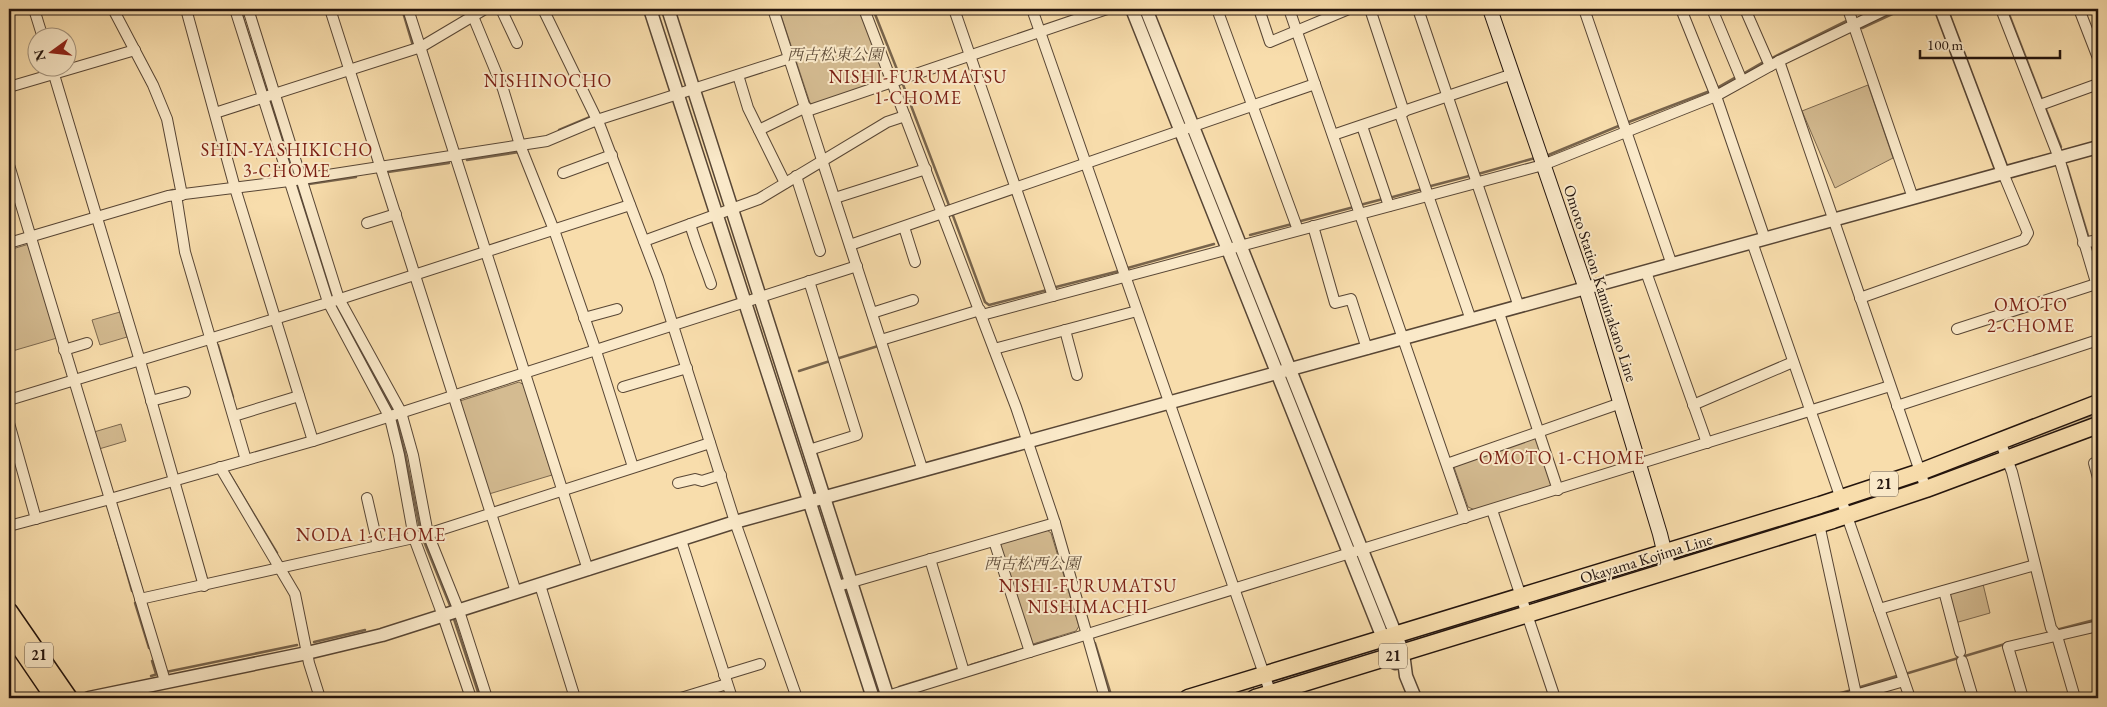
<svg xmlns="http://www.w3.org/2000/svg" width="2107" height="707" viewBox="0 0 2107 707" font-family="'EB Garamond','Noto Serif JP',serif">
<rect width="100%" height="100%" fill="#f8ddac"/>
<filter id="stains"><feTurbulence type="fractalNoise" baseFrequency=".004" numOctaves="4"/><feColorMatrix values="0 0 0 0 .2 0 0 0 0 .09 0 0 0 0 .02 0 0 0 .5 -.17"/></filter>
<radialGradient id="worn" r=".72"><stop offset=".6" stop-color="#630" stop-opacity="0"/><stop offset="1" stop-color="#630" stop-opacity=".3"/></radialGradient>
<g fill="#d4bb91" stroke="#7c684f">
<path d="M779,9H859L886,76L883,83L814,105L810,103Z"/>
<path d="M1868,85L1893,158L1835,188L1802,111Z"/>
<path d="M29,244L57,338L9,352V250Z"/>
<path d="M120,312L127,337L100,345L92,320Z"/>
<path d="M519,382L524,385L552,475L489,494L460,401Z"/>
<path d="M2098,414V416L2014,448L2012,447L2013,444L2062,425Z"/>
<path d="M121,424L126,441L99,449L94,432Z"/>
<path d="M1534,437L1537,440L1552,482L1549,487L1475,510L1468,507L1454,467Z"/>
<path d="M1992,452L1994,456L1937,477L1935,476Z"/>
<path d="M1816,515L1818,517L1748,538L1732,540C1760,530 1788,524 1816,515Z"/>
<path d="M1047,530L1051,533L1079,626L1076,631L1033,644L1030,643L999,547L1001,543Z"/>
<path d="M1645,566L1646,570L1538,603L1537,601Z"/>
<path d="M1983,584L1990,613L1955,623L1948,594Z"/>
<path d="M1509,608L1511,612L1431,633V632Z"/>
<path d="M1356,658V659L1281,682L1283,678Z"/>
<path d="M1253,686L1254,690L1252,691L1228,698H1211Z"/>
</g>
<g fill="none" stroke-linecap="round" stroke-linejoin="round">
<g stroke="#78644c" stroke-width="2.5">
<path d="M240,9L267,93"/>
<path d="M402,9L413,46"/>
<path d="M873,9L900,77"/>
<path d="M2007,9L2043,102"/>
<path d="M1862,28L1903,9"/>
<path d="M1770,59L1846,21"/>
<path d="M1741,75L1765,61"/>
<path d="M902,82L950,208"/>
<path d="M1715,89L1736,77"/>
<path d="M269,98L294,176"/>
<path d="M2045,107L2061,147"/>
<path d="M1626,123L1710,91"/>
<path d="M559,130L590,117"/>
<path d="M9,154L12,162"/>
<path d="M1546,156L1621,125"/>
<path d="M467,160L519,152"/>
<path d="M2067,166L2089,239"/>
<path d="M388,172L449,163"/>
<path d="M1478,174L1535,158"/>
<path d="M296,182L333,298"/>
<path d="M309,184L356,177"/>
<path d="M1427,187L1473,175"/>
<path d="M167,192L173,190"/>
<path d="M1389,198L1422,189"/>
<path d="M1360,205L1383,199"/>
<path d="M952,213L985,302L989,305L1047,290"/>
<path d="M1297,222L1354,207"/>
<path d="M1250,235L1292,224"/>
<path d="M2090,244L2098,271"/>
<path d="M1124,269L1214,244"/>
<path d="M1052,288L1119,271"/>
<path d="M335,303L394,412"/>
<path d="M218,345L233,397"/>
<path d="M836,359L878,346"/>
<path d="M799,371L830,361"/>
<path d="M396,418L405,453L421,534"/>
<path d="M229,473L277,553"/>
<path d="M114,528L132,591"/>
<path d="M423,539L451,608"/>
<path d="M135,603L149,648"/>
<path d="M453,616L480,698"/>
<path d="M2056,630L2098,619"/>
<path d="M314,642L365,630"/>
<path d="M1095,643L1112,698"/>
<path d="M1034,645L1057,638"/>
<path d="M152,661L156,674"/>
<path d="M971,665L1023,649"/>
<path d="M166,672L297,645"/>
<path d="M1905,674L2005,644"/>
<path d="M151,676L161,673"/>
<path d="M899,687L957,669"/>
<path d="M1857,688L1900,675"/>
<path d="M125,698L144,694L145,692"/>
<path d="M1822,698L1852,690"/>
</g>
<defs>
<g id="minor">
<path d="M34,9L43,38"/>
<path d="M113,9L153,85L167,119L182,195"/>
<path d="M186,9L235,188L313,441"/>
<path d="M235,9L328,302L390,418L399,455L414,538L443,616L471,698"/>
<path d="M248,9L339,299L401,412L413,455L428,534L459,611L487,698"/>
<path d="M330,9L516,592"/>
<path d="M408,9L588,570"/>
<path d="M470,9L503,89L520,145L554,230L596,351L633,467"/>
<path d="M501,9L517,43"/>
<path d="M543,9L600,126L658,278L735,522L797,698"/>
<path d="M773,9L923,471"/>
<path d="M864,9L1016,407L1055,523L1105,698"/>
<path d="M954,9L1053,296"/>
<path d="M1032,9L1272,697"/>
<path d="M1217,9L1298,230"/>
<path d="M1259,9L1270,42L1349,9"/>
<path d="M1289,9L1465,518"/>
<path d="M1370,9L1404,112"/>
<path d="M1418,9L1519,307"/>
<path d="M1584,9L1672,265"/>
<path d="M1681,9L1716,96L1765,239"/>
<path d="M1712,9L1742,81"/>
<path d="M1745,9L1770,66"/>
<path d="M1848,9L1913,198"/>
<path d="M2001,9L2059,158L2098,289"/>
<path d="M2079,9L2098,58"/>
<path d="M1779,61L1926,489"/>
<path d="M52,68L140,361L204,586"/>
<path d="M738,75L748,108L785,183"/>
<path d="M9,87L135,50"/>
<path d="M2040,105L2098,84"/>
<path d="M807,111L1107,9"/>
<path d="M215,113L421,47L485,9"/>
<path d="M1400,114L1471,320"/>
<path d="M1362,126L1389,206"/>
<path d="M759,130L806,107"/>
<path d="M1333,135L1513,74"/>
<path d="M9,165L165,681"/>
<path d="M563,173L612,155"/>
<path d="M796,176L820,251"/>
<path d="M176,195L185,252L246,460"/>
<path d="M835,198L926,169"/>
<path d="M367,223L396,214"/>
<path d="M690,224C696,245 704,263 711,284"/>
<path d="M1313,226L1335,303L1351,299L1367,349"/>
<path d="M904,227L915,262"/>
<path d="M644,241L759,199L887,122L905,116"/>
<path d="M1752,242L1910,698"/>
<path d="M9,243L168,196L289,181L547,141L597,120L790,58"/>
<path d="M2083,243L2098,240"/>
<path d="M850,245L1315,84"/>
<path d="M1646,272L1707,443"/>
<path d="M1860,298L2024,240L2028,233L2003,173"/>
<path d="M872,313L913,300"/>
<path d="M1499,313L1558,490"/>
<path d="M982,315L1543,165L1716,96L1779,61L1887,9"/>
<path d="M584,318L617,309"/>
<path d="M1957,329L2096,284"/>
<path d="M1065,330L1077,375"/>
<path d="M881,340L980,310"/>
<path d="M994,349L1137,311"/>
<path d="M64,350L87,343"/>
<path d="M623,387L687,368"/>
<path d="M9,400L337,300L630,205"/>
<path d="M151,401L185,392"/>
<path d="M1693,405L1793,362"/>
<path d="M1897,406L2098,340"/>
<path d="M234,416L299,396"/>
<path d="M9,423L36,519"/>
<path d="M2000,441L2012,472L2051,628L2057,636L2075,698"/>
<path d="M809,450L857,435L809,281"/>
<path d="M2098,462L2094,463L2098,478"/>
<path d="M1447,464L1621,403"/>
<path d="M220,467L295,594L309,663L320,698"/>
<path d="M678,483L695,479L702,481L721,475"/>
<path d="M367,498L378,546"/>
<path d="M1492,510L1555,698"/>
<path d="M1819,524L1856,694"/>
<path d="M9,526L110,499L313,441L857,266"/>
<path d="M681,540L732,698"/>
<path d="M994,541L1030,652"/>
<path d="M930,559L964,672"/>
<path d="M540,585L575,698"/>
<path d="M838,586L1055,523"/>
<path d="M1944,591L1960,652"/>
<path d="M140,599L418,537L710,443"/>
<path d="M1879,609L2035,565"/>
<path d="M1962,661L1973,698"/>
<path d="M724,675L760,664"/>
<path d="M681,698L727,684"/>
<path d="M881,698L1890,386"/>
<path d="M1845,698L1904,681"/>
<path d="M2023,698L2008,647L2098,626"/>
</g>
<g id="tertiary">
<path d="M650,9L873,698"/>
<path d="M668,9L888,698"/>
<path d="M1132,9L1383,638L1391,657L1395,663"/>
<path d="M1146,9L1403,653L1406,676L1415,698"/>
<path d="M1941,9L2003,173"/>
<path d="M89,698L307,653L382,635L735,522L2098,147"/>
</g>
<path id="secondary" d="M1490,9L1586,289L1660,534L1669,571"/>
<g id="primary">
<path d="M9,611L69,698"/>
<path d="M9,632L54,698"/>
<path d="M1188,698L1820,505L1920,472L2098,403"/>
<path d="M1255,698L1833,520L1926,489L2098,425"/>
</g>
</defs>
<use href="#minor" stroke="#584635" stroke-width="12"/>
<use href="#tertiary" stroke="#584635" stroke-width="15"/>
<use href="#secondary" stroke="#23140d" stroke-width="16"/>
<use href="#primary" stroke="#23140d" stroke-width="19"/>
<use href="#minor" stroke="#fae9c9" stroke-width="10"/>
<use href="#tertiary" stroke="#fae9c9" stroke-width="12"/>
<use href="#secondary" stroke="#fae9c9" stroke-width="14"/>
<use href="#primary" stroke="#f8ddac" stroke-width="16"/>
</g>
<g text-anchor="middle" stroke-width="4" stroke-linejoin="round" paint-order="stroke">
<g fill="#fae9c9" stroke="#645445" stroke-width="1">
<rect x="1870" y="471.5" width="28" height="25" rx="4"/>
<rect x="25" y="642.5" width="28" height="25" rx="4"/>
<rect x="1379" y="643.5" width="28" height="25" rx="4"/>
</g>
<g font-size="15" font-weight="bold" fill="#23140d">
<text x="1884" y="489">21</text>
<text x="39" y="660">21</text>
<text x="1393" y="661">21</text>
</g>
<g font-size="16" font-style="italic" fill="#614e3b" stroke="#fae9c9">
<text x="835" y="60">西古松東公園</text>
<text x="1032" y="569">西古松西公園</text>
</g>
<g font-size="16" fill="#23140d" stroke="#fae9c9">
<text transform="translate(1601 283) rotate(72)" y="6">Omoto Station Kaminakano Line</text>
<text transform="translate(1646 558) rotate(-17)" y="6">Okayama Kojima Line</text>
</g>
<g font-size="18" letter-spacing="1" fill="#7a1f14" stroke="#fae9c9">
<text x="918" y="83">NISHI-FURUMATSU<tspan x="918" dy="21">1-CHOME</tspan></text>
<text x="548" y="87">NISHINOCHO</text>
<text x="287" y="156">SHIN-YASHIKICHO<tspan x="287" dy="21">3-CHOME</tspan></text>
<text x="2031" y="311">OMOTO<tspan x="2031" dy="21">2-CHOME</tspan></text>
<text x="1562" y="464">OMOTO 1-CHOME</text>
<text x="371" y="541">NODA 1-CHOME</text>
<text x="1088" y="592">NISHI-FURUMATSU<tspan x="1088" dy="21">NISHIMACHI</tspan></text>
</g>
</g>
<rect width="2107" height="707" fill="none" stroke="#f8ddac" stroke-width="30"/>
<rect x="10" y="10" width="2087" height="687" fill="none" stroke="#23140d" stroke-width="2.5"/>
<rect x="15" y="15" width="2077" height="677" fill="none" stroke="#23140d"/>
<g transform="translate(52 52) rotate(255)"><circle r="24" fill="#fae9c9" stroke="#a4947e"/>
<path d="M0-4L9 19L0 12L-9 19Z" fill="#8f2418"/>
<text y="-8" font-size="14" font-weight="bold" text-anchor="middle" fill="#23140d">N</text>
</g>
<path d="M1920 50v8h140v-8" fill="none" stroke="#23140d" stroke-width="2.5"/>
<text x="1927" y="50" font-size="15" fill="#23140d" stroke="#fae9c9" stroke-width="4" paint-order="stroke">100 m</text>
<rect width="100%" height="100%" filter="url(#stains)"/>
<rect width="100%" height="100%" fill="url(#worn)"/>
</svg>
